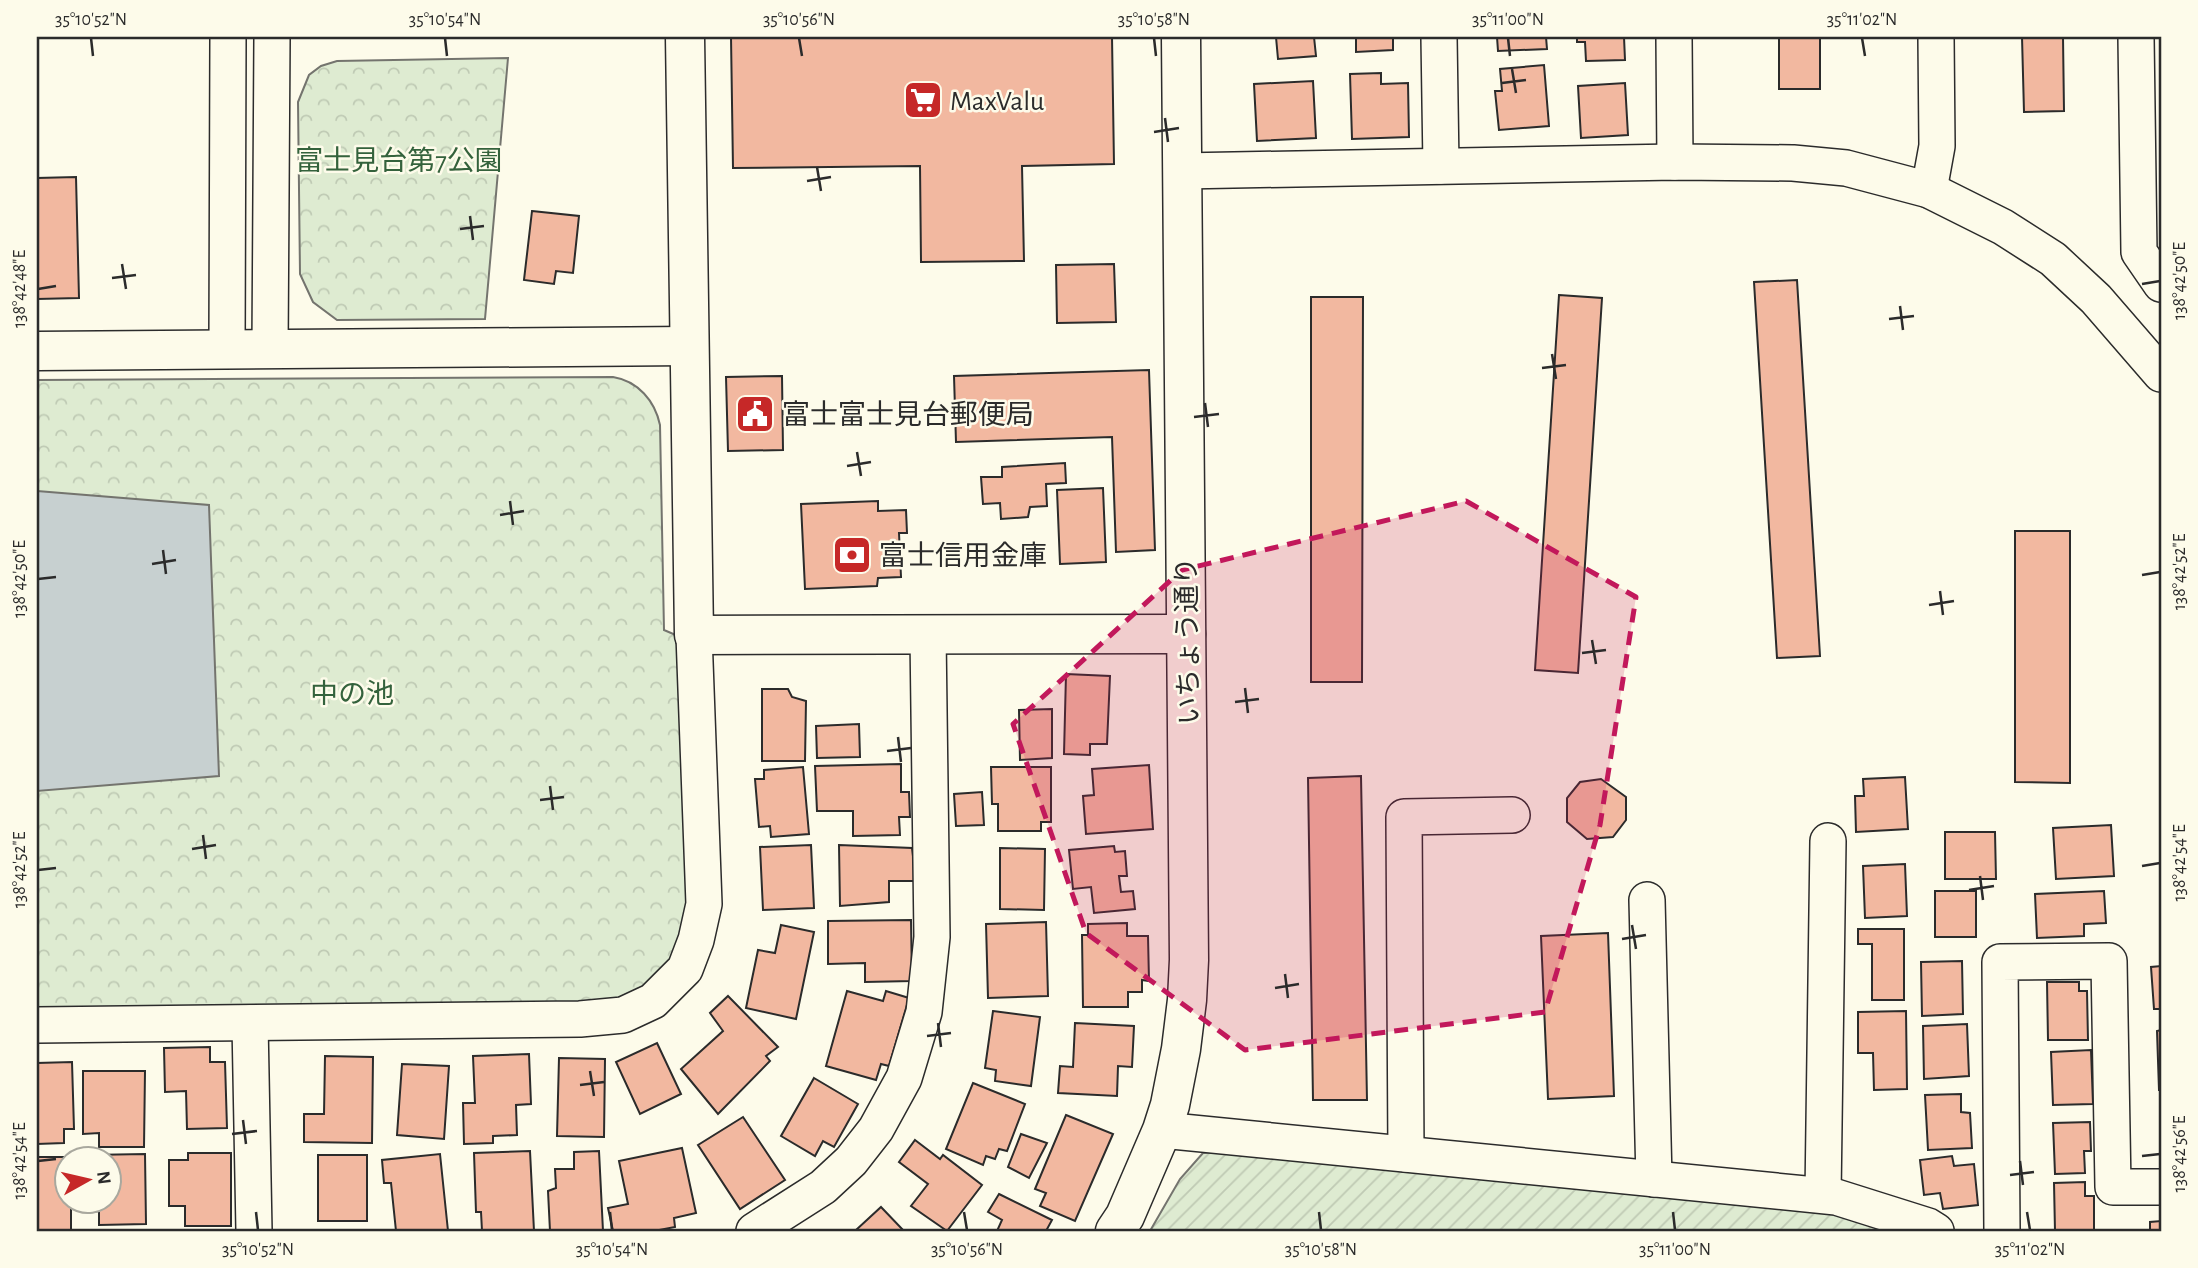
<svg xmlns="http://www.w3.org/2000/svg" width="2198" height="1268" viewBox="0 0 2198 1268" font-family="'Alegreya Sans','Noto Sans JP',sans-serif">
<defs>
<pattern id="forest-crowns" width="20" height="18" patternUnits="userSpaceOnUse" patternTransform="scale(1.75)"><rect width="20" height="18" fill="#deebd1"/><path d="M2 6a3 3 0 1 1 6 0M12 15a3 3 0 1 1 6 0" fill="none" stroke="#bfcab4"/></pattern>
<pattern id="garden-furrows" width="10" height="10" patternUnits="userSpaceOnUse" patternTransform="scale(1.75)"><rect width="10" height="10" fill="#deebd1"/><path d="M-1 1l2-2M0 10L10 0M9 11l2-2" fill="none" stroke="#bfcab4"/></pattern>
</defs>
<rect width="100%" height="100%" fill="#fdfbea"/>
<g fill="url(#forest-crowns)" stroke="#74746e" stroke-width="2">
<path d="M508,58L485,319L337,320L313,302L300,274L298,102L309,75L321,66L337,61Z"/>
<path d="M613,377C638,381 655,401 660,425L664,630L678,636L691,890L682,943L651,986L604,1003L37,1010V380Z"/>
</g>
<path fill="url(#garden-furrows)" stroke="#74746e" stroke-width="2" d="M1214,1152L1832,1209L1905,1231H1150L1180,1179L1203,1153Z"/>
<path fill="#c7d0d0" stroke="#74746e" stroke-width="2" d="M37,491L209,505L219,776L37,791Z"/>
<g fill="#f2b8a0" stroke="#2b2b2b" stroke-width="2">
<path d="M731,37H1112L1114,164L1022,166L1024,261L921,262L920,166L733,168Z"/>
<path d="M1276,37H1314L1316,56L1278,59Z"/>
<path d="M1356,37H1393V50L1356,52Z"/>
<path d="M1497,37H1546L1547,49L1498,51Z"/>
<path d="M1577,37H1624L1625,60L1586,61L1585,42H1577Z"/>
<rect x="1779" y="37" width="41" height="52"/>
<path d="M2022,37H2063L2064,111L2024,112Z"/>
<path d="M1544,65L1549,126L1499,130L1495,91H1502L1500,69Z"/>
<path d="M1381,73V84L1408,83L1409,137L1352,139L1350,74Z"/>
<path d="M1313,81L1316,138L1257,141L1254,84Z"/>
<path d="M1625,83L1628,135L1581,138L1578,86Z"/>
<path d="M76,177L79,298L37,299V178Z"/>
<path d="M532,211L579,216L573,273L556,271L554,284L524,280Z"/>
<path d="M1114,264L1116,322L1057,323L1056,265Z"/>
<path d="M1797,280L1820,656L1777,658L1754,282Z"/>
<path d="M1559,295L1602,298L1578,673L1535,670Z"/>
<path d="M1311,297H1363L1362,682H1311Z"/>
<path d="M1149,370L1155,550L1116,552L1112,437L956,442L954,376Z"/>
<path d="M782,376L783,450L728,451L726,377Z"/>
<path d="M1065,463L1066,483L1046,484L1047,506L1030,507L1028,517L1001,519L1000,503L983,504L981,477H1002V467Z"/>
<path d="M1103,488L1106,562L1060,564L1057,490Z"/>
<path d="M878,501V511L906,510L907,533H899L901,577L878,578L877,586L805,589L801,504Z"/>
<path d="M2015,531H2070V783L2015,782Z"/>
<path d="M1066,674L1110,676L1107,744H1090V755L1064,754Z"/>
<path d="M762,689H788L792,697L806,701L805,761H762Z"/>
<path d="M1052,709V758L1020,760L1019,710Z"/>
<path d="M859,724L860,757L817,758L816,726Z"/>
<path d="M901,764V792H909L910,817H899L900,835L853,836V811H817L815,766Z"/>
<path d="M1149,765L1153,829L1086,834L1083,796L1094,795L1092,769Z"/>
<path d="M803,767L809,834L771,837L770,826L759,827L755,779H764V770Z"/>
<path d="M991,767H1051V822H1041V831H998V804H992Z"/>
<path d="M1361,776L1367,1100H1313L1308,778Z"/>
<path d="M1905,777L1908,829L1856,832L1855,796H1864L1863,779Z"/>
<path d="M1601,779L1626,797V820L1613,837L1587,839L1567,822V798L1580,782Z"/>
<path d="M982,792L984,825L956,826L954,794Z"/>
<path d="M2111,825L2114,876L2056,879L2053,828Z"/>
<path d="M1945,832H1995L1996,879H1945Z"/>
<path d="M811,845L814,908L763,910L760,847Z"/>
<path d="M839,845L912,848L916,881H889V902L840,906Z"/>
<path d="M1114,846L1115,852L1125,851L1127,876H1119L1121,892L1133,891L1135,909L1094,913L1091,887L1073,889L1069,850Z"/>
<path d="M1000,848L1045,849L1044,910L1000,909Z"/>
<path d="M1905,864L1907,916L1865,918L1863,866Z"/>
<rect x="1935" y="891" width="41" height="46"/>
<path d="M2104,891L2106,923L2084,924V936L2037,938L2035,894Z"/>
<path d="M911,920L912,981L865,982V963L828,964V921Z"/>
<path d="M1046,922L1048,996L988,998L986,924Z"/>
<path d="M1127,923V936H1148L1149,981L1142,980V992H1128V1007H1083L1082,935H1088V924Z"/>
<path d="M781,925L814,932L796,1019L746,1008L758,950L775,953Z"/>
<path d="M1858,929H1904V1000H1872V944H1858Z"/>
<path d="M1608,933L1614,1096L1548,1099L1541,936Z"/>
<path d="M1962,961L1963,1014L1922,1016L1921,962Z"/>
<path d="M2161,966V1009H2154L2151,967Z"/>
<path d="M2047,982H2079V991H2087L2088,1040H2048Z"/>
<path d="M847,991L883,1001L886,991L909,998L889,1066L881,1064L876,1080L826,1066Z"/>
<path d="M728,996L778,1047L766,1056L770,1061L718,1114L681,1069L723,1031L710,1013Z"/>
<path d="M993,1011L1040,1017L1031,1086L995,1081L996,1070L985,1068Z"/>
<path d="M1906,1011L1907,1089L1874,1090L1873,1053H1858V1012Z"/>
<path d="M1075,1023L1134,1026L1132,1067L1118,1066L1117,1096L1058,1093L1060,1066L1073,1067Z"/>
<path d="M1967,1024L1969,1076L1924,1079L1923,1026Z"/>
<path d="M2161,1030V1090H2159L2157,1031Z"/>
<path d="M657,1043L681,1094L640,1114L616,1062Z"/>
<path d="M210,1047V1062H225L227,1128L187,1129L186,1091L165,1092L164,1048Z"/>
<path d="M2091,1050L2093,1104L2053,1105L2051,1052Z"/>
<path d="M529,1054L531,1104L516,1105L517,1135L493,1136V1143L464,1144L463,1103H475L473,1056Z"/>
<path d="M325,1056L373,1057L372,1143L304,1142V1114H324Z"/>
<path d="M559,1058L605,1059L604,1137L557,1136Z"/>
<path d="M72,1062L74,1129H64V1143L37,1144V1063Z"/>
<path d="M402,1064L449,1066L444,1139L397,1135Z"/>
<path d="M83,1071H145L144,1147H99V1133L83,1134Z"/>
<path d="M814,1078L858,1104L834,1147L823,1141L815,1156L781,1136Z"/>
<path d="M973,1083L1025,1104L1007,1151L999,1149L995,1159L986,1156L983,1165L946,1149Z"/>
<path d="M1961,1094V1112L1970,1113L1972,1148L1928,1150L1925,1095Z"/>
<path d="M1066,1115L1113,1134L1075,1221L1040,1206L1046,1193L1035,1189Z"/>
<path d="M743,1117L785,1180L740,1209L698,1145Z"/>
<path d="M2090,1122L2091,1151H2084L2085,1173L2055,1174L2053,1123Z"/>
<path d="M1021,1134L1047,1143L1029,1178L1008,1167Z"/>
<path d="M915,1140L940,1159L943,1155L982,1185L947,1231L911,1206L928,1184L899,1162Z"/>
<path d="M682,1148L696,1213L674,1218L675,1227L654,1231H613L608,1208L628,1204L619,1161Z"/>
<path d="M530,1151L534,1231H482L481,1212H476L474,1153Z"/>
<path d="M599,1151L603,1231H550L548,1191L556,1188L555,1169H574V1152Z"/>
<path d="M188,1153H231V1226H185V1206H169V1160H188Z"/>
<path d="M145,1154L146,1224L99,1225V1211L90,1212V1202H108V1160H89V1155Z"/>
<path d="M440,1154L448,1231H396L391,1183H384L382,1160Z"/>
<rect x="318" y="1155" width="49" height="66"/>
<path d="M1952,1156L1954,1166L1974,1164L1978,1205L1943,1209L1940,1193L1924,1195L1920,1160Z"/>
<path d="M37,1157H70V1160H66V1202H71V1231H37Z"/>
<path d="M2085,1182V1196H2094V1231H2055L2054,1183Z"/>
<path d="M999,1194L1052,1220L1046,1231H997L1002,1220L988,1212Z"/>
<path d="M881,1207L904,1231H857L856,1230Z"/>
<path d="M2161,1221V1231H2150V1222Z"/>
</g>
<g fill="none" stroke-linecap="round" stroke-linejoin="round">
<defs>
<g id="street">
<path d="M1439,37L1441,166"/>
<path d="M1674,37L1675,162"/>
<path d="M2136,37L2139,252L2161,284"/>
<path d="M1182,171L1675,162L1793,163L1846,168L1929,190L2003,227L2053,259L2096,299L2161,374"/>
<path d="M1929,190L1937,146L1936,37"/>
<path d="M227,349L228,37"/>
<path d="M270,349L272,37"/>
<path d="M1647,900L1654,1179"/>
<path d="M250,1023L254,1231"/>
<path d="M37,1025L580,1019L623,1015L653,1001L685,969L696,940L704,904L694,635"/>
<path d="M1162,1130L1836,1197L1928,1226L1936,1231"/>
<path d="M1406,1154L1404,817L1512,815"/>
<path d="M1823,1195L1828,841"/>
<path d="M754,1231L823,1187L851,1161L876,1129L904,1078L924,1012L932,937L928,635"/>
<path d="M2002,1231L2000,962L2109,961L2113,1187H2161"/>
</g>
<g id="secondary">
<path d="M685,37L694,635L1186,634"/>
<path d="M37,351L689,346"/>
<path d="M1115,1231L1125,1216L1162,1130L1170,1105L1181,1049L1187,1000L1189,960L1181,37"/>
</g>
</defs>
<use href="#street" stroke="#2b2b2b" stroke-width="38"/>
<use href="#secondary" stroke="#2b2b2b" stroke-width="41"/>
<use href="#street" stroke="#fdfbea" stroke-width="35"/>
<use href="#secondary" stroke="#fdfbea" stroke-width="38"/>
</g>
<path fill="#c2185b" fill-opacity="0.2" stroke="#c2185b" stroke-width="5" stroke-dasharray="14 9" stroke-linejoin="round" d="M1466,501L1636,597L1600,825L1545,1012L1245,1050L1086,933L1013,724L1182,570Z"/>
<path fill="none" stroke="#2b2b2b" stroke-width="2.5" d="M91,38L93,56M445,38L447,56M799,38L802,56M1154,38L1156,56M1508,38L1510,56M1862,38L1865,56M1512,69L1516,93M1502,83L1526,80M1165,118L1168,142M1154,132L1179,128M817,167L821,191M807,181L831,177M470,216L473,240M460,229L484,226M122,264L126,289M112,278L136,275M2142,284L2160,281M38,289L56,286M1900,306L1903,330M1889,319L1914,316M1552,354L1556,379M1542,368L1566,365M1205,403L1208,427M1194,417L1219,414M857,452L861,476M847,466L871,462M510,501L513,525M500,515L524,511M163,550L166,574M152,564L176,560M2142,575L2160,572M38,579L56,577M1940,591L1943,615M1929,605L1954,601M1592,640L1596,664M1582,653L1606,650M1245,688L1248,713M1235,702L1259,699M898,737L901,762M887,751L911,748M550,786L553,810M540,800L564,797M203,835L206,859M192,849L216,845M2142,866L2160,863M38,870L56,868M1980,876L1983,900M1969,890L1994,886M1632,925L1636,949M1622,939L1646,935M1285,974L1288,998M1275,988L1299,984M938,1023L941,1047M927,1036L951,1033M590,1071L594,1096M580,1085L604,1082M243,1120L246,1144M232,1134L257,1131M2142,1156L2160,1154M38,1161L56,1159M2020,1161L2023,1185M2010,1175L2034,1172M256,1212L258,1230M610,1212L612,1230M964,1212L967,1230M1319,1212L1321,1230M1673,1212L1675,1230M2027,1212L2030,1230"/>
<defs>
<symbol id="supermarket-square" viewBox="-11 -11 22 22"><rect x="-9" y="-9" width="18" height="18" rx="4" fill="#c62828" stroke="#fdfbea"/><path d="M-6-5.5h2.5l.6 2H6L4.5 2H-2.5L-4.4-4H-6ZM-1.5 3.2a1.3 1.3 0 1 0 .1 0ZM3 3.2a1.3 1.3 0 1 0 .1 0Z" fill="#fff"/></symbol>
<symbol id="civic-square" viewBox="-11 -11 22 22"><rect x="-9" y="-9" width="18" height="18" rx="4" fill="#c62828" stroke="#fdfbea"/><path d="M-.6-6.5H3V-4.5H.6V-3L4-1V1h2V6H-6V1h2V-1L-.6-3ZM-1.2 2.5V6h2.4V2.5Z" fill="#fff"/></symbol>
<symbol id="bank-square" viewBox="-11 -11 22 22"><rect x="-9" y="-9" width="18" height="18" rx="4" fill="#c62828" stroke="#fdfbea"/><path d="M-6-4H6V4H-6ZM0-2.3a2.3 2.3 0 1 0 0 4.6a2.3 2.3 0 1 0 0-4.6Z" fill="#fff"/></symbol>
</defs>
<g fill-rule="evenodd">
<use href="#supermarket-square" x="901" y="78" width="44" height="44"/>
<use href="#civic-square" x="733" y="392" width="44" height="44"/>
<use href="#bank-square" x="830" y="533" width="44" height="44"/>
</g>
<g text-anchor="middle" stroke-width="5" stroke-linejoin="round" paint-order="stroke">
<g font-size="28" fill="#2b2b2b" stroke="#fdfbea" text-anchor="start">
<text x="950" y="110">MaxValu</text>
<text x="782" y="424">富士富士見台郵便局</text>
<text x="879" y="565">富士信用金庫</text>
</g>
<g font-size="28" fill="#34623c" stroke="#fdfbea">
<text x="399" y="170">富士見台第7公園</text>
<text x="352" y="703">中の池</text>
</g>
<g font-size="28" fill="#2b2b2b" stroke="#fdfbea">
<text transform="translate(1187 641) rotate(-91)" y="10">いちょう通り</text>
</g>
</g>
<rect width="2198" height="1268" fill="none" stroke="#fdfbea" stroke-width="77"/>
<g transform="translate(88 1180) rotate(82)"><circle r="33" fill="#fdfbea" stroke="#a9a89e" stroke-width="2"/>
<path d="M0-5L12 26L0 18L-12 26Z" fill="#c62828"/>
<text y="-10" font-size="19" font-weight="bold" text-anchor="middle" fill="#2b2b2b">N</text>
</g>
<rect x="38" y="38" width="2122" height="1192" fill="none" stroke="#2b2b2b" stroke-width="2.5"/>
<g font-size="18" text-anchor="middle" fill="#2b2b2b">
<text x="91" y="25">35°10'52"N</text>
<text x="445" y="25">35°10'54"N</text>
<text x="799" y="25">35°10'56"N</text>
<text x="1154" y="25">35°10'58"N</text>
<text x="1508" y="25">35°11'00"N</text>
<text x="1862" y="25">35°11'02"N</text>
<text transform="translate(2179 281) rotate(-90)" y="6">138°42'50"E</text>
<text transform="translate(19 289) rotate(-90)" y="6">138°42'48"E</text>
<text transform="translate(2179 572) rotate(-90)" y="6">138°42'52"E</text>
<text transform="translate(19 579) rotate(-90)" y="6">138°42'50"E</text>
<text transform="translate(2179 863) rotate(-90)" y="6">138°42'54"E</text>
<text transform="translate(19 870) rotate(-90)" y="6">138°42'52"E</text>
<text transform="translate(2179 1154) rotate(-90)" y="6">138°42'56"E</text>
<text transform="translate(19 1161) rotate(-90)" y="6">138°42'54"E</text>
<text x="258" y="1255">35°10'52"N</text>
<text x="612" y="1255">35°10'54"N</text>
<text x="967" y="1255">35°10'56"N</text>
<text x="1321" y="1255">35°10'58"N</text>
<text x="1675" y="1255">35°11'00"N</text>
<text x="2030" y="1255">35°11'02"N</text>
</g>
</svg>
